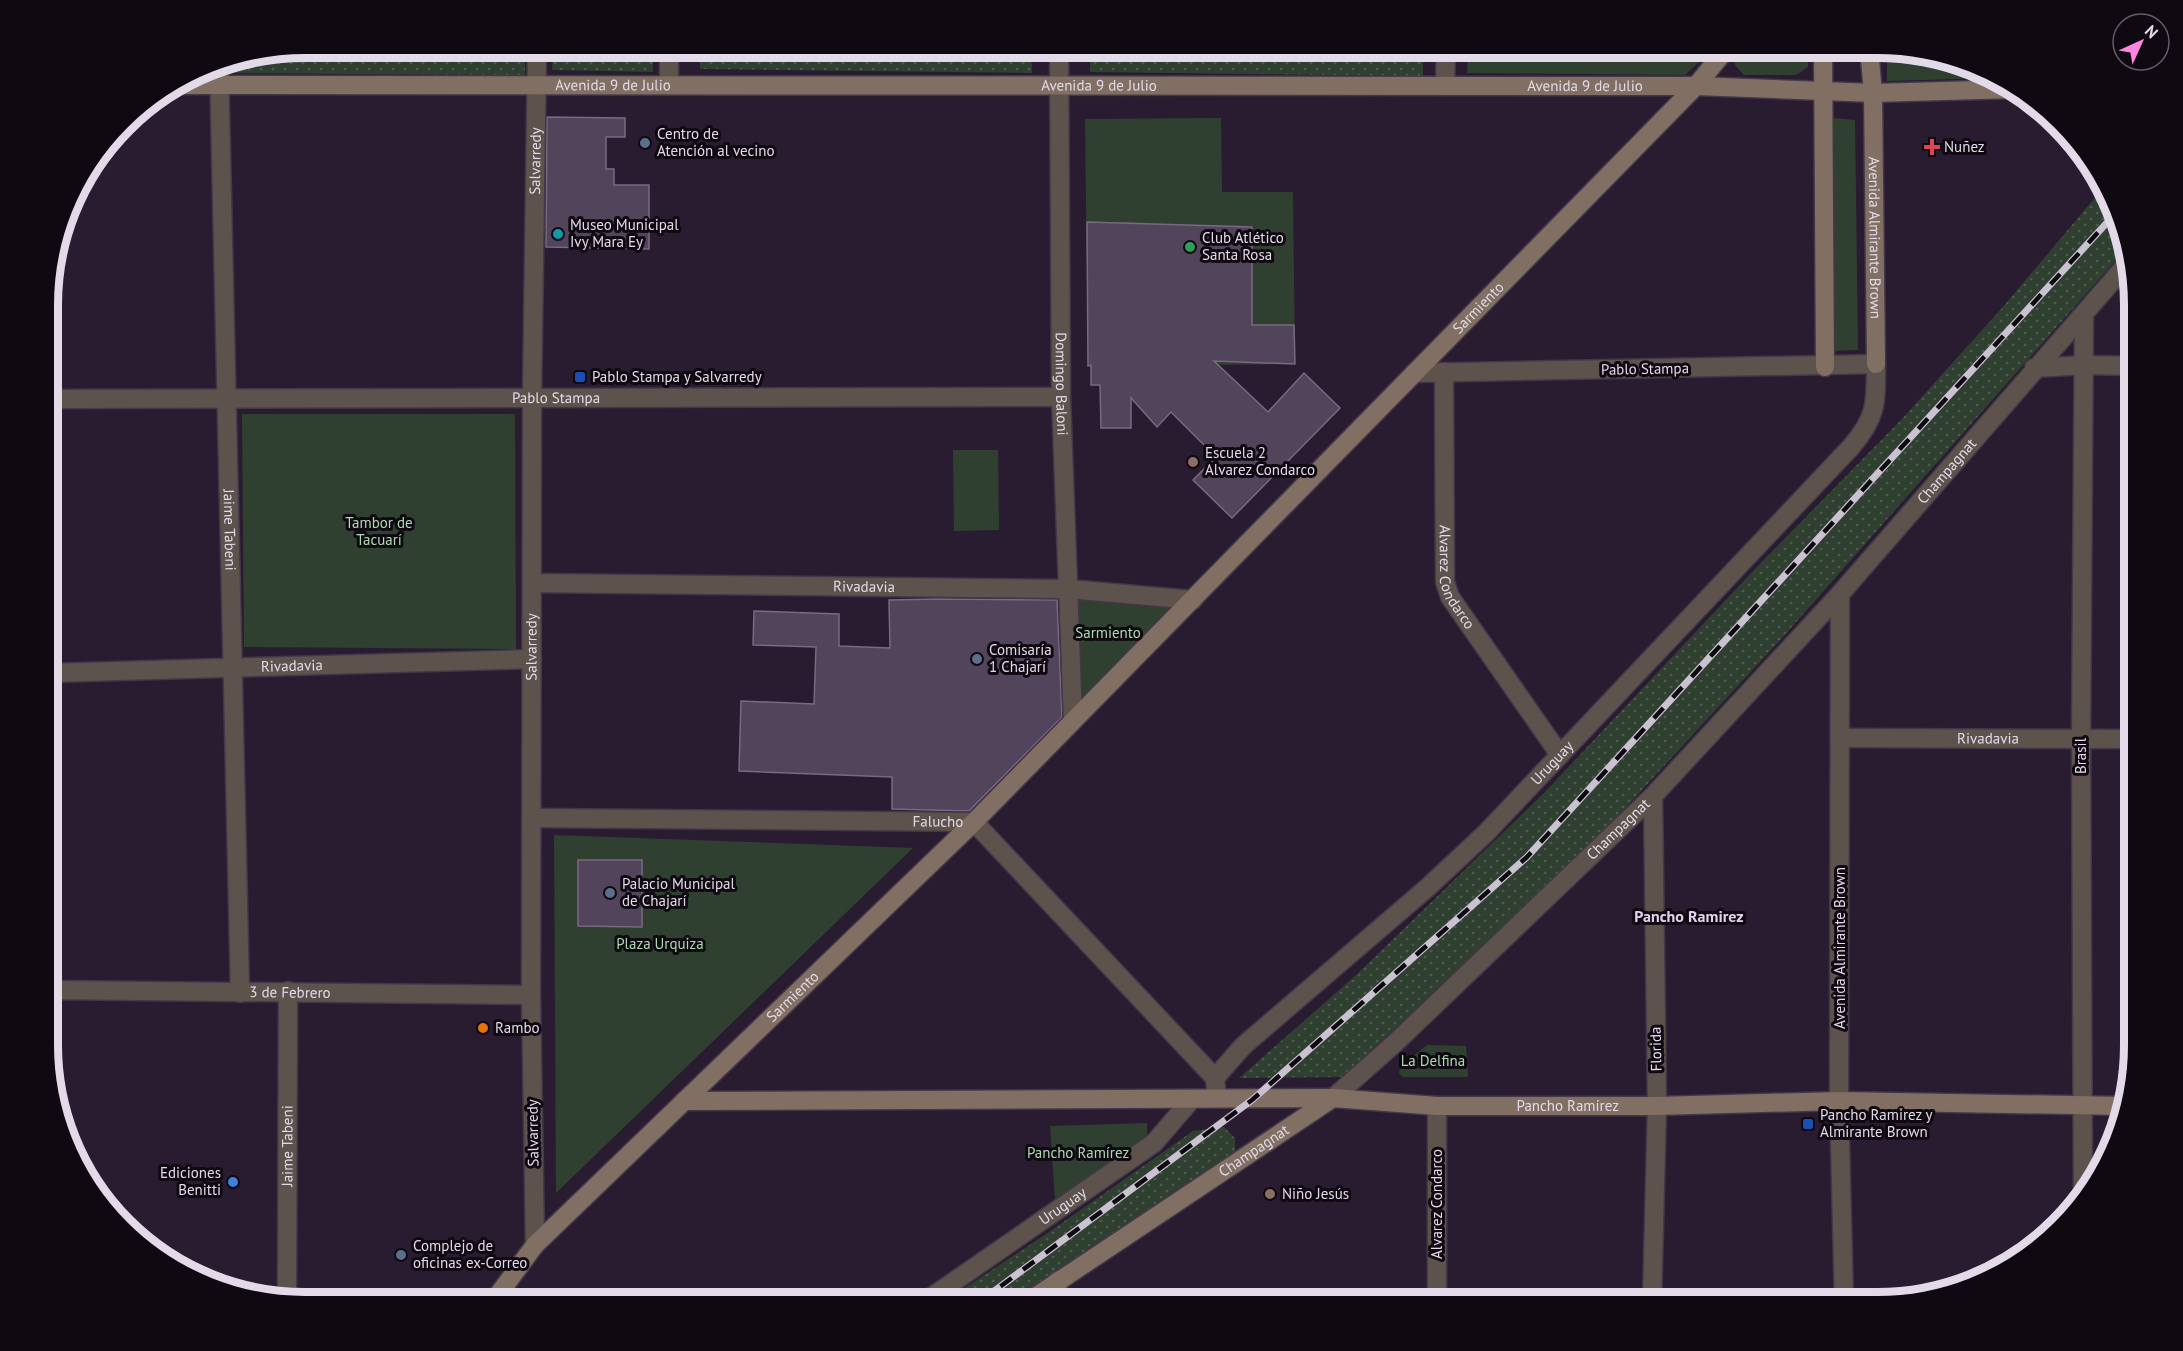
<svg xmlns="http://www.w3.org/2000/svg" width="2183" height="1351" viewBox="0 0 2183 1351" font-family="'PT Sans',sans-serif">
<defs>
<pattern id="grass-dots" width="8" height="8" patternUnits="userSpaceOnUse" patternTransform="scale(1.5)"><rect width="8" height="8" fill="#2f4031"/><path d="M2 2h.1M6 6h.1" fill="none" stroke="#4d5b4f" stroke-width="1.8" stroke-linecap="round"/></pattern>
</defs>
<rect width="100%" height="100%" fill="#291c30"/>
<g fill="url(#grass-dots)">
<path d="M305,48H525V75L230,73V63Z"/>
<path d="M553,48H653V72L552,70Z"/>
<path d="M700,48H1031L1032,73L700,69Z"/>
<path d="M1090,48H1423V76L1090,72Z"/>
<path d="M2104,187L2123,252L1783,637L1582,855L1343,1077L1239,1078L1355,976L1544,793L1754,570L1900,421L2002,308Z"/>
<path d="M1224,1127L1235,1138V1156L1023,1303H942L1049,1232L1193,1131Z"/>
</g>
<g fill="#2f4031">
<path d="M1468,48H1714L1685,75L1467,73Z"/>
<path d="M1739,48H1808V67L1796,75H1744L1735,65L1733,55Z"/>
<path d="M1887,49L1945,57L1992,78L1887,81Z"/>
<path d="M1221,118L1222,192H1293L1295,364L1088,366L1085,119Z"/>
<path d="M1834,118L1855,120L1858,350L1833,351Z"/>
<path d="M242,414H515L516,649L244,647Z"/>
<path d="M953,450H998L999,530L954,531Z"/>
<path d="M1073,594L1185,603L1077,713Z"/>
<path d="M554,835L913,848L556,1193Z"/>
<path d="M1427,1045L1466,1046L1468,1077H1403L1399,1073L1400,1067Z"/>
<path d="M1147,1123V1139L1055,1199L1050,1126Z"/>
</g>
<g fill="#52445b" stroke="#796982" stroke-width="1.5">
<path d="M547,117L625,118V137H606V169H614V185H649V249L546,247Z"/>
<path d="M1087,222L1252,227V325H1294L1295,364L1214,361L1268,412L1304,373L1340,408L1232,518L1193,480L1216,457L1171,412L1157,427L1131,398V428H1101L1100,385H1091V365L1088,366Z"/>
<path d="M940,599L1057,600L1062,717L969,811L892,809V777L739,771L741,701L814,704L816,647L753,645L754,611L839,614V646L890,648L889,600Z"/>
<path d="M578,860H642V927L578,926Z"/>
</g>
<g fill="none" stroke-linecap="round" stroke-linejoin="round">
<defs>
<g id="street">
<path d="M669,48V85"/>
<path id="s1" d="M1059,48L1061,397L1073,721"/>
<path id="s2" d="M219,65L240,993"/>
<path d="M1445,86L1446,48"/>
<path d="M2034,368L2085,365L2134,366"/>
<path id="s3" d="M1444,372L1445,582L1450,597L1560,755"/>
<path id="s4" d="M50,399L1061,397"/>
<path id="s5" d="M532,583L1068,589L1193,600"/>
<path d="M1840,594L1839,1101L1844,1302"/>
<path id="s6" d="M50,673L532,659"/>
<path id="s7" d="M1841,738L2134,739"/>
<path id="s8" d="M532,818L974,822L1215,1078L1216,1089"/>
<path id="s9" d="M50,990L531,995"/>
<path id="s10" d="M1215,1078L1243,1046L1427,888L1486,833L1851,447C1877,417 1876,403 1876,364L1414,373"/>
<path id="s11" d="M1333,1098L1394,1044L1653,796L1840,594L2127,264"/>
<path d="M2083,1197L2081,739L2084,315"/>
<path id="s12" d="M535,1245L531,995L532,398L537,48"/>
<path d="M1058,1280V1303"/>
<path id="s13" d="M287,1300L288,991"/>
<path id="s14" d="M923,1303L1154,1143L1192,1099"/>
<path d="M1437,1303V1106"/>
<path d="M1652,1303L1657,1106L1653,796"/>
</g>
<g id="secondary">
<path d="M1823,48L1825,367"/>
<path id="s15" d="M1869,48L1873,93L1876,364"/>
<path id="s16" d="M179,85L1696,86L1873,93L2016,89"/>
<path id="s17" d="M684,1101L1333,1098L1437,1106H1657L1839,1101L2126,1106"/>
<path id="s18" d="M492,1303L535,1245L974,822L1696,86L1727,48"/>
<path id="s19" d="M1026,1303L1333,1098"/>
</g>
</defs>
<use href="#street" stroke="#43374a" stroke-width="21"/>
<use href="#secondary" stroke="#43374a" stroke-width="21"/>
<use href="#street" stroke="#5e534c" stroke-width="18"/>
<use href="#secondary" stroke="#806f62" stroke-width="18"/>
<defs>
<path id="rail" d="M978,1303L1252,1100L1527,857L2113,216"/>
</defs>
<use href="#rail" stroke="#cbc2d1" stroke-width="7"/>
<use href="#rail" stroke="#0f0912" stroke-width="4.5" stroke-dasharray="14" stroke-linecap="butt"/>
</g>
<g fill="#5c6f8a" stroke="#0f0912" stroke-width="2">
<circle cx="645" cy="143" r="6"/>
<circle cx="977" cy="659" r="6"/>
<circle cx="610" cy="893" r="6"/>
<circle cx="401" cy="1255" r="6"/>
</g>
<path fill="#e0444e" stroke="#0f0912" stroke-width="2" d="M1929 138h6v6h6v6h-6v6h-6v-6h-6v-6h6z"/>
<circle fill="#0f9aa8" stroke="#0f0912" stroke-width="2" cx="558" cy="234" r="6"/>
<circle fill="#2e9e5b" stroke="#0f0912" stroke-width="2" cx="1190" cy="247" r="6"/>
<g fill="#1a4fb4" stroke="#0f0912" stroke-width="2">
<rect x="574" y="371" width="12" height="12" rx="3"/>
<rect x="1802" y="1118" width="12" height="12" rx="3"/>
</g>
<g fill="#8d6e63" stroke="#0f0912" stroke-width="2">
<circle cx="1193" cy="462" r="6"/>
<circle cx="1270" cy="1194" r="6"/>
</g>
<circle fill="#e8710a" stroke="#0f0912" stroke-width="2" cx="483" cy="1028" r="6"/>
<circle fill="#3f7fe0" stroke="#0f0912" stroke-width="2" cx="233" cy="1182" r="6"/>
<g text-anchor="middle" stroke-width="6" stroke-linejoin="round" paint-order="stroke">
<g font-size="15" fill="#e2dae8" stroke="#0f0912">
<text dy="5" stroke="none"><textPath href="#s16" startOffset="434">Avenida 9 de Julio</textPath></text>
<text dy="5" stroke="none"><textPath href="#s16" startOffset="920">Avenida 9 de Julio</textPath></text>
<text dy="5" stroke="none"><textPath href="#s16" startOffset="1406">Avenida 9 de Julio</textPath></text>
<text dy="5" stroke="none"><textPath href="#s12" startOffset="1084">Salvarredy</textPath></text>
<text dy="5" stroke="none"><textPath href="#s15" startOffset="190">Avenida Almirante Brown</textPath></text>
<text dy="5" stroke="none"><textPath href="#s18" startOffset="1402">Sarmiento</textPath></text>
<text transform="translate(1645 369) rotate(-1)" y="5">Pablo Stampa</text>
<text dy="5" stroke="none"><textPath href="#s1" startOffset="336">Domingo Baloni</textPath></text>
<text dy="5" stroke="none"><textPath href="#s4" startOffset="506">Pablo Stampa</textPath></text>
<text dy="5" stroke="none"><textPath href="#s11" startOffset="878">Champagnat</textPath></text>
<text dy="5" stroke="none"><textPath href="#s2" startOffset="465">Jaime Tabeni</textPath></text>
<text dy="5" stroke="none"><textPath href="#s3" startOffset="208">Alvarez Condarco</textPath></text>
<text dy="5" stroke="none"><textPath href="#s5" startOffset="332">Rivadavia</textPath></text>
<text dy="5" stroke="none"><textPath href="#s12" startOffset="598">Salvarredy</textPath></text>
<text dy="5" stroke="none"><textPath href="#s6" startOffset="242">Rivadavia</textPath></text>
<text dy="5" stroke="none"><textPath href="#s7" startOffset="147">Rivadavia</textPath></text>
<text transform="translate(2081 756) rotate(-90)" y="5">Brasil</text>
<text dy="5" stroke="none"><textPath href="#s10" startOffset="462">Uruguay</textPath></text>
<text dy="5" stroke="none"><textPath href="#s8" startOffset="406">Falucho</textPath></text>
<text dy="5" stroke="none"><textPath href="#s11" startOffset="392">Champagnat</textPath></text>
<text transform="translate(1840 948) rotate(-90)" y="5">Avenida Almirante Brown</text>
<text dy="5" stroke="none"><textPath href="#s9" startOffset="240">3 de Febrero</textPath></text>
<text dy="5" stroke="none"><textPath href="#s18" startOffset="430">Sarmiento</textPath></text>
<text transform="translate(1656 1049) rotate(-91)" y="5">Florida</text>
<text dy="5" stroke="none"><textPath href="#s17" startOffset="884">Pancho Ramírez</textPath></text>
<text transform="translate(533 1133) rotate(-91)" y="5">Salvarredy</text>
<text dy="5" stroke="none"><textPath href="#s13" startOffset="154">Jaime Tabeni</textPath></text>
<text dy="5" stroke="none"><textPath href="#s19" startOffset="274">Champagnat</textPath></text>
<text transform="translate(1437 1204) rotate(-90)" y="5">Alvarez Condarco</text>
<text dy="5" stroke="none"><textPath href="#s14" startOffset="170">Uruguay</textPath></text>
</g>
<g font-size="15" fill="#e2dae8" stroke="#0f0912" text-anchor="start">
<text x="657" y="139">Centro de<tspan x="657" dy="17">Atención al vecino</tspan></text>
<text x="1944" y="152">Nuñez</text>
<text x="570" y="230">Museo Municipal<tspan x="570" dy="17">Ivy Mara Ey</tspan></text>
<text x="1202" y="243">Club Atlético<tspan x="1202" dy="17">Santa Rosa</tspan></text>
<text x="592" y="382">Pablo Stampa y Salvarredy</text>
<text x="1205" y="458">Escuela 2<tspan x="1205" dy="17">Alvarez Condarco</tspan></text>
<text x="989" y="655">Comisaría<tspan x="989" dy="17">1 Chajarí</tspan></text>
<text x="622" y="889">Palacio Municipal<tspan x="622" dy="17">de Chajarí</tspan></text>
<text x="495" y="1033">Rambo</text>
<text x="1820" y="1120">Pancho Ramirez y<tspan x="1820" dy="17">Almirante Brown</tspan></text>
<text x="221" y="1178" text-anchor="end">Ediciones<tspan x="221" dy="17">Benitti</tspan></text>
<text x="1282" y="1199">Niño Jesús</text>
<text x="413" y="1251">Complejo de<tspan x="413" dy="17">oficinas ex-Correo</tspan></text>
</g>
<g font-size="15" fill="#acdbb0" stroke="#0f0912">
<text x="379" y="528">Tambor de<tspan x="379" dy="17">Tacuarí</tspan></text>
<text x="1108" y="638">Sarmiento</text>
<text x="660" y="949">Plaza Urquiza</text>
<text x="1433" y="1066">La Delfina</text>
<text x="1078" y="1158">Pancho Ramírez</text>
</g>
<g font-size="16" font-weight="bold" fill="#e2d1ed" stroke="#0f0912">
<text x="1689" y="922">Pancho Ramirez</text>
</g>
</g>
<path d="M0 0H2183V1351H0ZM305 58H1877A247 247 0 0 1 2124 305V1045A247 247 0 0 1 1877 1292H305A247 247 0 0 1 58 1045V305A247 247 0 0 1 305 58Z" fill="#0f0912" fill-rule="evenodd"/>
<path fill="none" stroke="#e2dae8" stroke-width="8" d="M305 58H1877A247 247 0 0 1 2124 305V1045A247 247 0 0 1 1877 1292H305A247 247 0 0 1 58 1045V305A247 247 0 0 1 305 58Z"/>
<g transform="translate(2141 42) rotate(45)"><circle r="28" fill="#0f0912" stroke="#635d68" stroke-width="1.5"/>
<path d="M0-4.5L10 22L0 15L-10 22Z" fill="#fe86e0"/>
<text y="-9" font-size="16" font-weight="bold" text-anchor="middle" fill="#e2dae8">N</text>
</g>
</svg>
